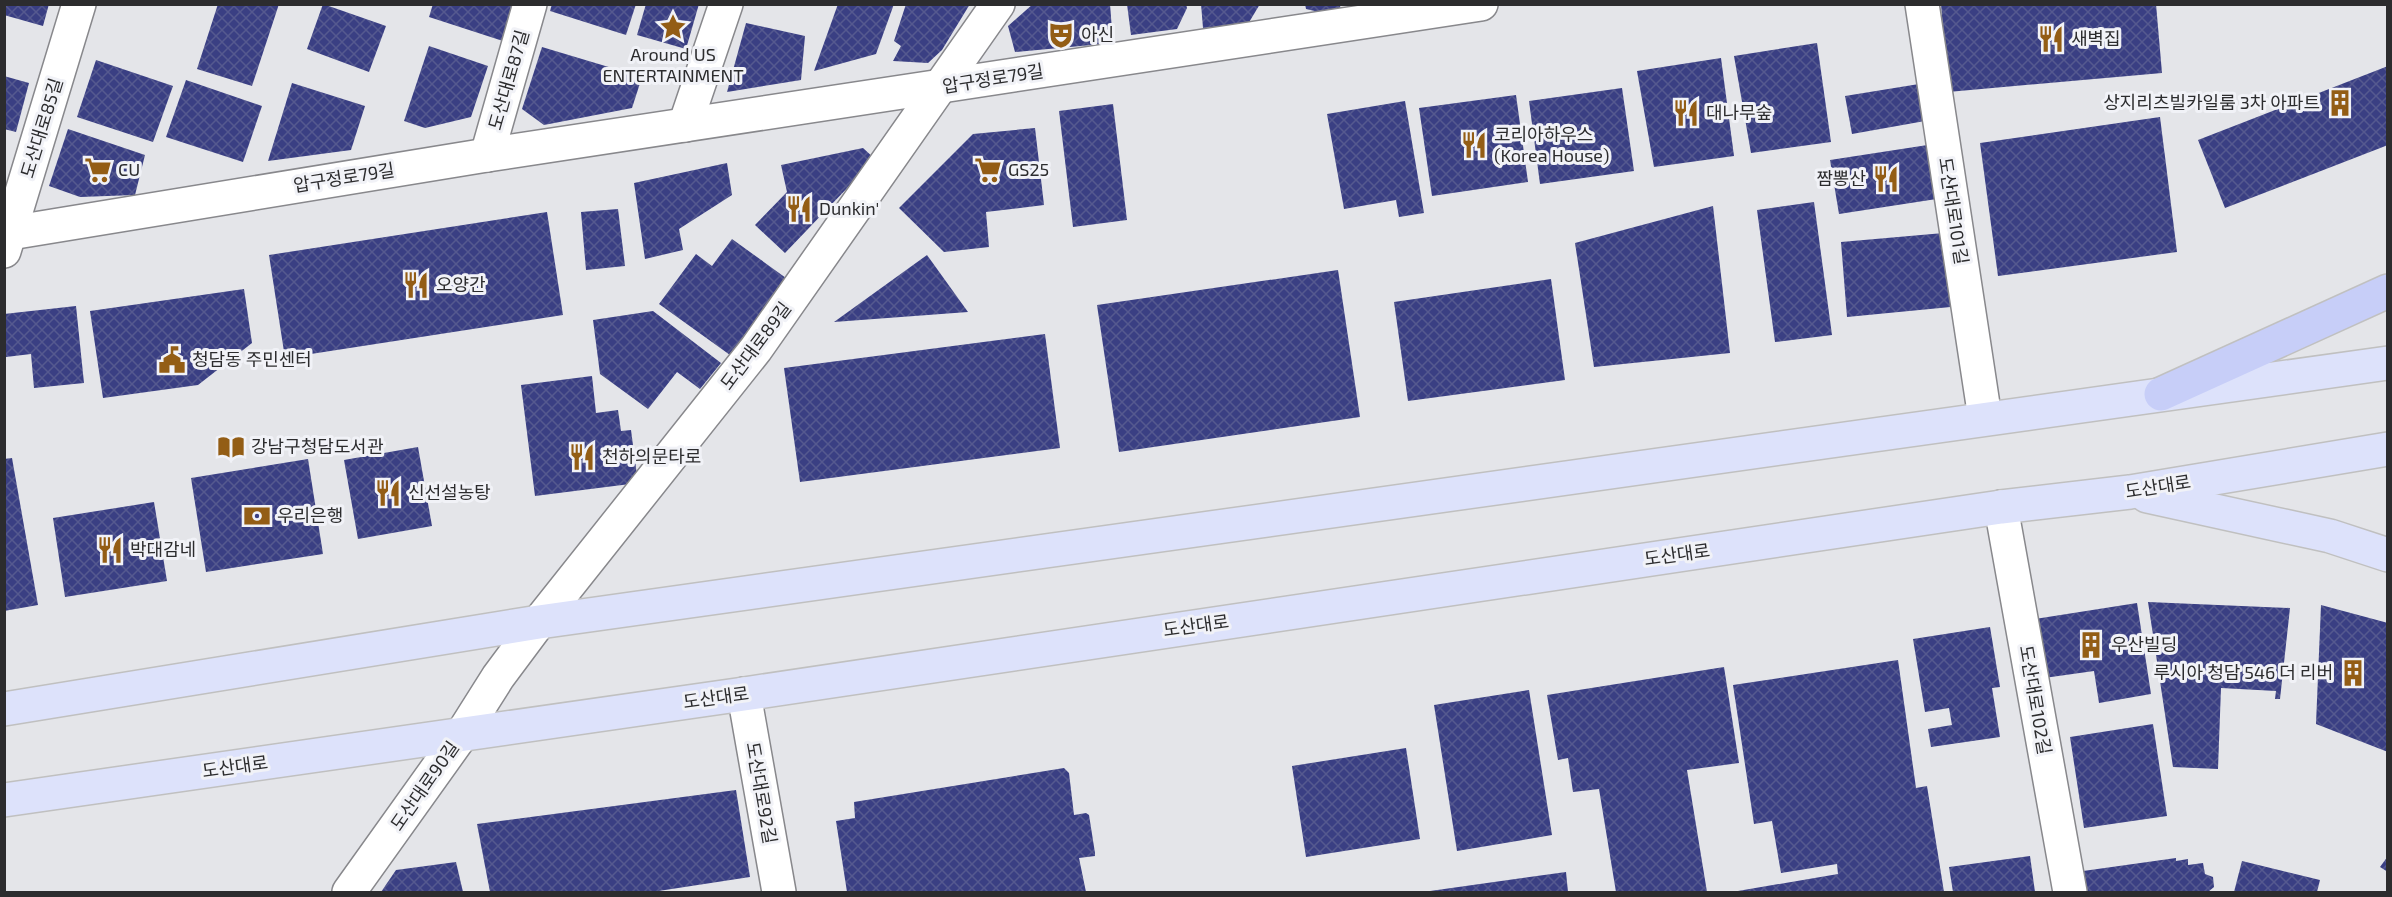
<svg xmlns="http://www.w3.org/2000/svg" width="2392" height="897" viewBox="0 0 2392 897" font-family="'Exo 2','Noto Sans KR',sans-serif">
<defs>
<pattern id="building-cross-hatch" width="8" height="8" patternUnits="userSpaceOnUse" patternTransform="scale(1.5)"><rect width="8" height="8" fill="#3a3f83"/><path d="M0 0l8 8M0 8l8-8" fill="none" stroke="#55598f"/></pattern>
</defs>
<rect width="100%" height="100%" fill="#e4e5e9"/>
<g fill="url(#building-cross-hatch)">
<path d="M4,4H49L43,26L4,15Z"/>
<path d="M218,4H279L252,86L197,69Z"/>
<path d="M323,4L386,26L369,72L307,49Z"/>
<path d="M433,4H518L506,42L429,17Z"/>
<path d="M552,4H636L626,35L550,11Z"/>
<path d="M646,4H699L686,49L637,35Z"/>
<path d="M838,4H894L876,54L814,71Z"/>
<path d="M906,4H970L942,50L928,63L893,61L901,46L894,41Z"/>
<path d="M1033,4H1110L1113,43L1015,52L1008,26Z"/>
<path d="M1127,4H1186L1187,8L1177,29L1131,35Z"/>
<path d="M1201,4H1260L1248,24L1203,28Z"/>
<path d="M1305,4H1340L1341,17L1306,9Z"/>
<path d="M1941,4H2156L2162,73L1948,92Z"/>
<path d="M746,23L805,36L801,80L727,92Z"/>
<path d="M1817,43L1831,142L1751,153L1734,56Z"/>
<path d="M429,46L488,66L471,117L425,128L404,121Z"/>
<path d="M542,47L642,77L632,108L544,125L522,109Z"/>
<path d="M1721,58L1734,156L1654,167L1637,71Z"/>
<path d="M96,60L173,86L153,142L77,117Z"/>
<path d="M2388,66V145L2225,208L2198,140Z"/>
<path d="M4,76L29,83L16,132L4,129Z"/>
<path d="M186,80L262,106L243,162L166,137Z"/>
<path d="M292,83L365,106L351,150L268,161Z"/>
<path d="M1919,84L1925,121L1852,134L1845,96Z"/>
<path d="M1622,88L1634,171L1540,184L1529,101Z"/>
<path d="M1516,95L1528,182L1432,196L1419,108Z"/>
<path d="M1405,101L1424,213L1399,217L1396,200L1344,209L1327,114Z"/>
<path d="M1113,104L1127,220L1073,227L1059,111Z"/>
<path d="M2160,117L2177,252L1998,276L1980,143Z"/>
<path d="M1035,128L1044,205L986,212L989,247L944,252L899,208L973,134Z"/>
<path d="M68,129L145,155L135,195L80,197L49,186Z"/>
<path d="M1934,144L1943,198L1839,214L1830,160Z"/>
<path d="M863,148L875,159L785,253L755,225L787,192L781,165Z"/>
<path d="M727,163L732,195L679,229L683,250L645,259L634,183Z"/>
<path d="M1814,202L1832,335L1775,342L1757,210Z"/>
<path d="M1713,206L1730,353L1594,367L1575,243Z"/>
<path d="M618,209L625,266L586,270L581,212Z"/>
<path d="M547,212L563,315L285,358L269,255Z"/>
<path d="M1955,232L1961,306L1847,317L1841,242Z"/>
<path d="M732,239L786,278L730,355L659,304L696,254L712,266Z"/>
<path d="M927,255L968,312L834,322Z"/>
<path d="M1338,270L1360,417L1119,452L1097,305Z"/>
<path d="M1551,279L1565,380L1408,401L1394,302Z"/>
<path d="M244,289L252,343L198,385L103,398L90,311Z"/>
<path d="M76,306L84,383L34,388L31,354L6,357L4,314Z"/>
<path d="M653,311L721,363L700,389L677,372L648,409L600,374L593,320Z"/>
<path d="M1045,334L1060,448L800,482L784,368Z"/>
<path d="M592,376L596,413L618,410L621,431L631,430L638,483L535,496L521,385Z"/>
<path d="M418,447L432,526L358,539L344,460Z"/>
<path d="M12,458L38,605L4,611V459Z"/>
<path d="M308,459L323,554L206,572L191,478Z"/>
<path d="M154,502L167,581L65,597L53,518Z"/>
<path d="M2148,602L2290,608L2280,699H2275L2276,691L2221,688L2218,769L2173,767Z"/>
<path d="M2137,603L2151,694L2099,703L2094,671L2044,678L2035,619Z"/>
<path d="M2321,605L2388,623V752L2316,724Z"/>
<path d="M1990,627L2000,687L1992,688L2000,737L1931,747L1928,729L1952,725L1949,708L1925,712L1913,639Z"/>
<path d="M1898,660L1916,788L1927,786L1944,892H1732L1838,874L1837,864L1781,873L1772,821L1754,824L1733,685Z"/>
<path d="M1724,667L1739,763L1687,770L1707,892H1616L1599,789L1573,792L1568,758L1558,760L1547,695Z"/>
<path d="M1529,690L1552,835L1457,851L1434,705Z"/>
<path d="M2153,724L2167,816L2084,828L2070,737Z"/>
<path d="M1406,748L1420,839L1306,857L1292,766Z"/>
<path d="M1064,768L1069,773L1074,815L1086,813L1089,815L1095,853V856L1079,858L1086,892H847L836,821L855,818L854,802Z"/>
<path d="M736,790L750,877L652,892H490L477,824Z"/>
<path d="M2030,856L2035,892H1953L1949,867Z"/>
<path d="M2388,856V872L2380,867Z"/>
<path d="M2176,858V861L2188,859V865L2203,863L2205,874L2213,877L2214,887L2208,892H2079L2076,872Z"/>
<path d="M2242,861L2320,880L2317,892H2234Z"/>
<path d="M456,862L463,892H381L396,870Z"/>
<path d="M1566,872L1568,892H1430V891Z"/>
</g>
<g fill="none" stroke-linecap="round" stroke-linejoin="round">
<defs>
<g id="minor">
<path d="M1922,4L1985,418"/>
<path d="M685,125L726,4"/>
<path d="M487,155L530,4"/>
<path d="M4,234L487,155L1481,4"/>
<path d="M4,251L79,4"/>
<path d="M2001,507L2070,892"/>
<path d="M744,694L779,892"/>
<path d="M349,892L462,734L498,677L539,622L756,349L998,4"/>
</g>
<g id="major">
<path d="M2147,496L2330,536L2388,555"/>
<path d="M4,709L539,622L2388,363"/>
<path d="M4,800L744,694L2001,507L2130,492L2388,449"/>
</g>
<path id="highway" d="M2161,394L2388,291"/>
</defs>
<use href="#minor" stroke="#88888c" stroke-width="36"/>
<use href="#major" stroke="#c0c0c0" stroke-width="36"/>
<use href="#highway" stroke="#c0c0c0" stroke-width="36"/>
<use href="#minor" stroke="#fff" stroke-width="33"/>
<use href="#major" stroke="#dde2fb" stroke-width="33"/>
<use href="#highway" stroke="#c7cef8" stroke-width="33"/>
</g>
<defs>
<symbol id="sight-bare" viewBox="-9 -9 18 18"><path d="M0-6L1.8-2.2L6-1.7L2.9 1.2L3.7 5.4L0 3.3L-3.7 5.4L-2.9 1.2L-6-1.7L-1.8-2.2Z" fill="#935d15" stroke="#f1f2f7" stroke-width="2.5" paint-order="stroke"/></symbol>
<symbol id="theatre-bare" viewBox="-9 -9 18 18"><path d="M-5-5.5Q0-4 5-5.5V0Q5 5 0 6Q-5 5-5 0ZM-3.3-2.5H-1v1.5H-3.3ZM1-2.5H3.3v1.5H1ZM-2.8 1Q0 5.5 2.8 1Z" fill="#935d15" stroke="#f1f2f7" stroke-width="2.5" paint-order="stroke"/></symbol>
<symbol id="restaurant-bare" viewBox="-9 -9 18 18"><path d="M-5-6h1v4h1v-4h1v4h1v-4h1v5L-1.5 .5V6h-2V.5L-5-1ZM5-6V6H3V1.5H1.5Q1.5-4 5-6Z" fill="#935d15" stroke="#f1f2f7" stroke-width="2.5" paint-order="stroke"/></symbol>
<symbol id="building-bare" viewBox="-9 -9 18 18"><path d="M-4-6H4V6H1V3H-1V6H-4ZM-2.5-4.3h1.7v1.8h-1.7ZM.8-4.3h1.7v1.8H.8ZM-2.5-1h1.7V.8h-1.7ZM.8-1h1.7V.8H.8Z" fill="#935d15" stroke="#f1f2f7" stroke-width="2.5" paint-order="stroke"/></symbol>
<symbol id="supermarket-bare" viewBox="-9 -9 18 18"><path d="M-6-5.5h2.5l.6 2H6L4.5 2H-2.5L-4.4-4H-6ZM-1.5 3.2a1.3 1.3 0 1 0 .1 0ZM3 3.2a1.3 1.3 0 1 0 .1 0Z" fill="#935d15" stroke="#f1f2f7" stroke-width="2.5" paint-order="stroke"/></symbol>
<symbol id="civic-bare" viewBox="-9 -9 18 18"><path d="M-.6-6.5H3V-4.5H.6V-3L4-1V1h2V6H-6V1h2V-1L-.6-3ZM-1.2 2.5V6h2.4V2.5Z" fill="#935d15" stroke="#f1f2f7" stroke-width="2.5" paint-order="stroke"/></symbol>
<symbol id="library-bare" viewBox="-9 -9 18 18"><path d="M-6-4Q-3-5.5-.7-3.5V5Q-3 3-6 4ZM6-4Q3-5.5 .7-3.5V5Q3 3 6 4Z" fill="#935d15" stroke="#f1f2f7" stroke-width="2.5" paint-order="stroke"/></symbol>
<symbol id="bank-bare" viewBox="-9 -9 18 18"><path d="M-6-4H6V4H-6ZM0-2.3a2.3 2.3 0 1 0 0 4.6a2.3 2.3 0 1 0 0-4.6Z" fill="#935d15" stroke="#f1f2f7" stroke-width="2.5" paint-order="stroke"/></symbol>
</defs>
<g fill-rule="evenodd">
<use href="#sight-bare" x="654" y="8" width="38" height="38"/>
<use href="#theatre-bare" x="1042" y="16" width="38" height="38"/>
<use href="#restaurant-bare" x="2032" y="20" width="38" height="38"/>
<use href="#building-bare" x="2321" y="84" width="38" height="38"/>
<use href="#restaurant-bare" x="1667" y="94" width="38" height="38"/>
<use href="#restaurant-bare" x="1455" y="126" width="38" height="38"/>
<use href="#supermarket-bare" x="79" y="151" width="38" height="38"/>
<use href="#supermarket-bare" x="969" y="151" width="38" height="38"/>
<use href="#restaurant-bare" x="1867" y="160" width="38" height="38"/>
<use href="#restaurant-bare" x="780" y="190" width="38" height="38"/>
<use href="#restaurant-bare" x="397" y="266" width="38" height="38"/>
<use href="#civic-bare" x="153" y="341" width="38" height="38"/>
<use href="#library-bare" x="212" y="428" width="38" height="38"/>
<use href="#restaurant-bare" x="563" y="438" width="38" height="38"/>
<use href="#restaurant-bare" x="369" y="474" width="38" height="38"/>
<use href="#bank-bare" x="238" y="497" width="38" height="38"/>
<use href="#restaurant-bare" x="91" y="531" width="38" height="38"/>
<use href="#building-bare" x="2072" y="626" width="38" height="38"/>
<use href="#building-bare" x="2334" y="654" width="38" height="38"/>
</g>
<g text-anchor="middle" stroke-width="6" stroke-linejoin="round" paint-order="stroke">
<g font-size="18" fill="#2c2c2e" stroke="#f1f2f7" text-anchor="start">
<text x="1081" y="41">아신</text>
<text x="2071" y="45">새벽집</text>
<text x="673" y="61" text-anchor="middle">Around US<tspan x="673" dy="21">ENTERTAINMENT</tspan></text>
<text x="2320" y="109" text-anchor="end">상지리츠빌카일룸 3차 아파트</text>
<text x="1706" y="119">대나무숲</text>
<text x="1494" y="141">코리아하우스<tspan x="1494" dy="21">(Korea House)</tspan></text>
<text x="118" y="176">CU</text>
<text x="1008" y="176">GS25</text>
<text x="1866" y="185" text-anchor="end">짬뽕산</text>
<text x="819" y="215">Dunkin'</text>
<text x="436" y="291">오양간</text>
<text x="192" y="366">청담동 주민센터</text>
<text x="251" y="453">강남구청담도서관</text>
<text x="602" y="463">천하의문타로</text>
<text x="408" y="499">신선설농탕</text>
<text x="277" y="522">우리은행</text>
<text x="130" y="556">박대감네</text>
<text x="2111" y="651">우산빌딩</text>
<text x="2333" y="679" text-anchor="end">루시아 청담 546 더 리버</text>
</g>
<g font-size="18" fill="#2c2c2e" stroke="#f1f2f7">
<text transform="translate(993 79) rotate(-9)" y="6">압구정로79길</text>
<text transform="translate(509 80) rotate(-74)" y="6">도산대로87길</text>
<text transform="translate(42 128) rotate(-73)" y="6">도산대로85길</text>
<text transform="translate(344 178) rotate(-9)" y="6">압구정로79길</text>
<text transform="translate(1953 211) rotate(81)" y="6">도산대로101길</text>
<text transform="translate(756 346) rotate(-53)" y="6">도산대로89길</text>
<text transform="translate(2158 487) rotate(-9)" y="6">도산대로</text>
<text transform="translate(1677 555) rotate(-8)" y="6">도산대로</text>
<text transform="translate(1196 626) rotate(-8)" y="6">도산대로</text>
<text transform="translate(716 698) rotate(-8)" y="6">도산대로</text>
<text transform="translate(2035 700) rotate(80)" y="6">도산대로102길</text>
<text transform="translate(235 767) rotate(-8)" y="6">도산대로</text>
<text transform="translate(425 786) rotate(-55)" y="6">도산대로90길</text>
<text transform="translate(761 793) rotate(80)" y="6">도산대로92길</text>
</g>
</g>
<rect width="2392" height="897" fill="none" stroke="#2c2c2e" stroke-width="12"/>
</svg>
